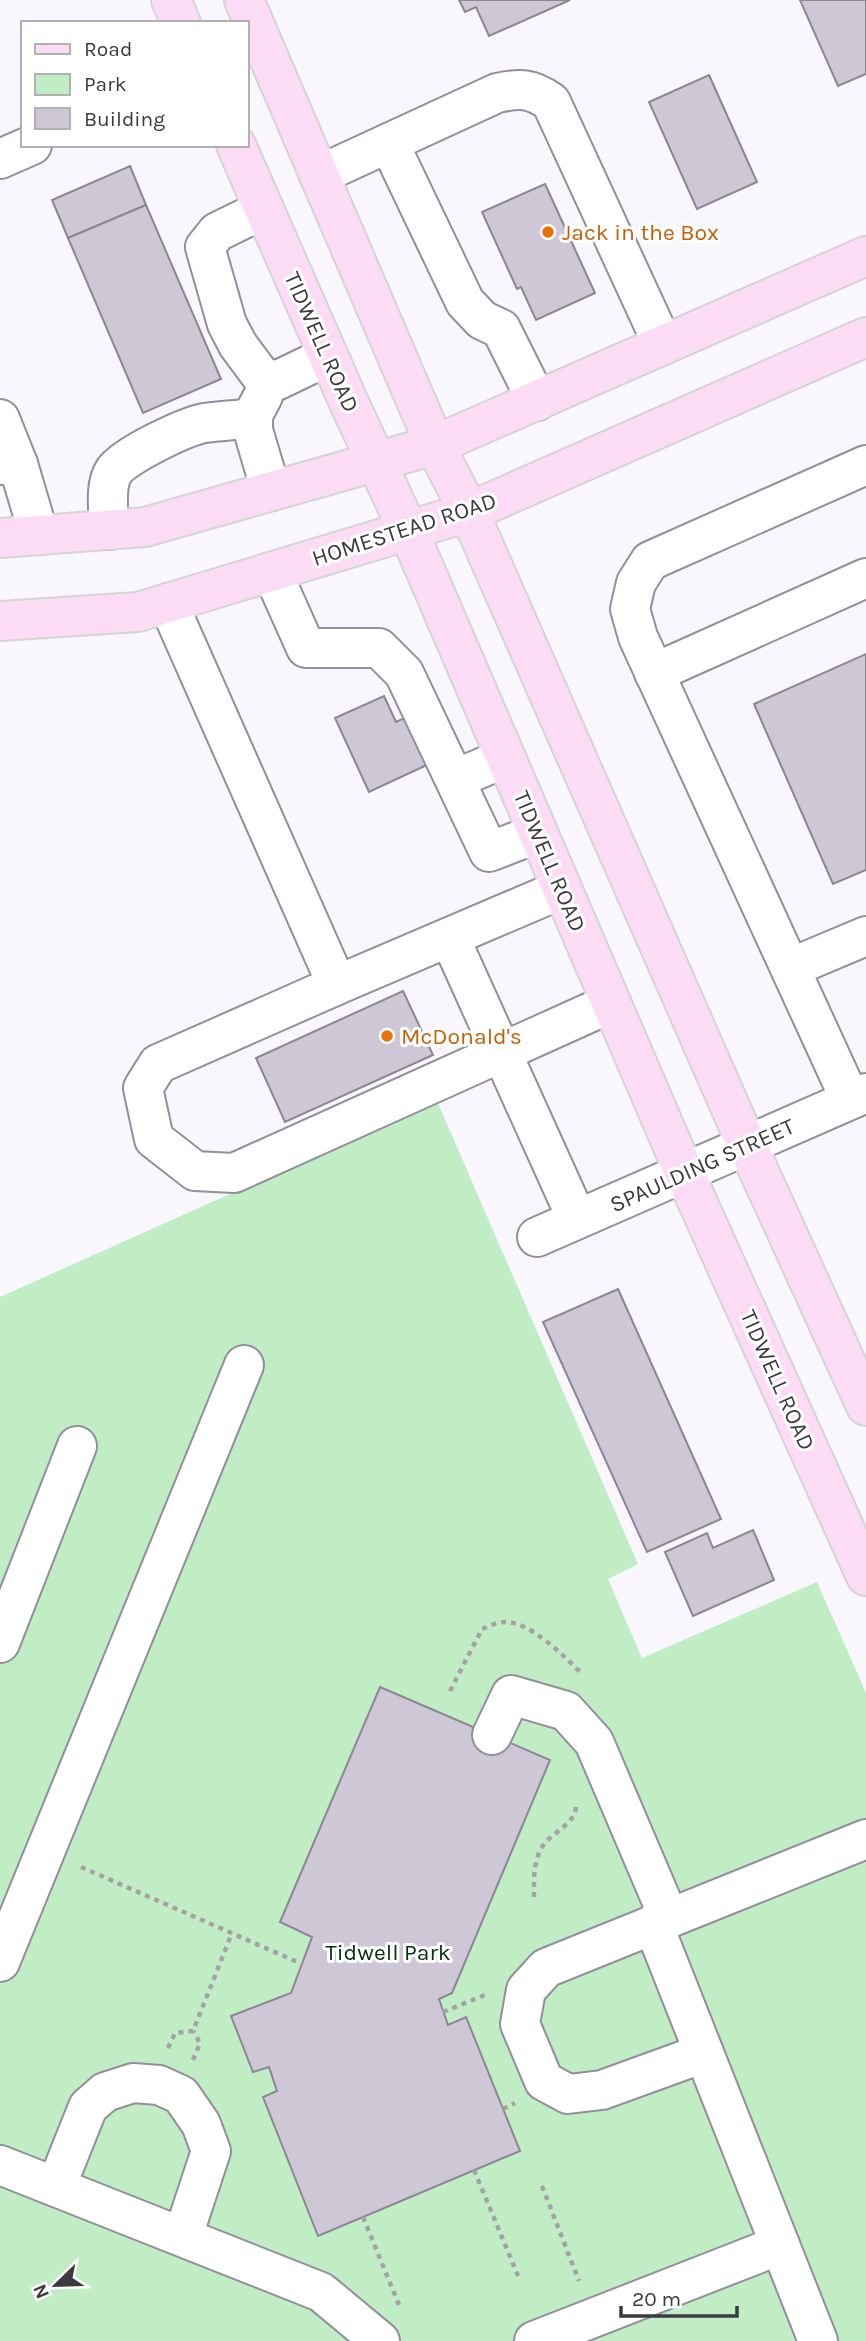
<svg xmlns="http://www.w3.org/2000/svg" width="866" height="2341" viewBox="0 0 866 2341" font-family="Karla,sans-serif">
<rect width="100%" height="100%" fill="#f9f7fd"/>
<path fill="#c1edc4" d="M437,1101L638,1564L608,1579L642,1658L817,1582L866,1693V2341H0V1297Z"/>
<g fill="#cec8d6" stroke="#8b8693" stroke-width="2">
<path d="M459,0H570L489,36L476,7L465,12Z"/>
<path d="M800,0H866V74L838,86Z"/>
<path d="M709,75L757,182L697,209L649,102Z"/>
<path d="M130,166L146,205L68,238L52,200Z"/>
<path d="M545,184L595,293L536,320L521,287L517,289L482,212Z"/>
<path d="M146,205L221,379L143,413L68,238Z"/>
<path d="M866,654V870L833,884L754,704Z"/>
<path d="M384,696L396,722L407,717L429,764L369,792L335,718Z"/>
<path d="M403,991L433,1055L285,1122L256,1058Z"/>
<path d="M618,1289L721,1519L647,1552L543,1322Z"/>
<path d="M753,1530L774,1580L693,1616L665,1552L707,1533L713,1548Z"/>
<path d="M380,1687L550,1760L452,1993L439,1999L448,2025L466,2017L520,2151L318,2236L263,2097L277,2091L269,2067L253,2072L231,2016L291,1993L312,1937L280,1922Z"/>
</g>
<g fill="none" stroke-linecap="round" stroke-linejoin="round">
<defs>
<g id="minor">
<path d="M389,143L465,302L482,320L501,329L537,401"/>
<path d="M0,159L32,145"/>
<path d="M319,175L497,93C520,88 531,88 551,102L663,345"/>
<path d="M264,209L217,232L205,247L227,324L238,345L261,376L276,381L328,356"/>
<path d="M263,396L253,415V430L271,491"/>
<path d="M0,419L18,464"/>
<path d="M0,465L18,464L39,535"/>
<path d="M109,530C109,513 104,486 114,471C125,455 185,427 204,423C220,421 237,420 253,418"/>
<path d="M272,572L306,648H379L404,673L489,852L538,833"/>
<path d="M168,603L337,985L158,1064L143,1088L154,1139L195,1171L234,1173L611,1003"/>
<path d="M654,673L866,578"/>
<path d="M455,779L505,758"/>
<path d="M450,938L577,1219"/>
<path d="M790,968L866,936"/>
<path d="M337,985L562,889"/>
<path d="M850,1099L638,637L630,609L636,583L650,561L866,465"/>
<path d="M537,1237L866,1093"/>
<path d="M0,1643L77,1446"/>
<path d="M492,1735L511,1695L566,1711L594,1742L669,1918"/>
<path d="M653,1924L818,2341"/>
<path d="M0,1962L244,1365"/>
<path d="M704,2053L602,2090L568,2094L544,2081L520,2024L526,1990L546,1968L866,1839"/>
<path d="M0,2165L321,2292L380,2341"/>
<path d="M56,2187L88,2107L105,2092L133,2083L159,2085L181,2095L201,2124L211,2151L183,2236"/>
<path d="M534,2341L780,2245"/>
</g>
<g id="major">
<path d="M171,0L181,23"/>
<path d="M244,0L435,445L469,512L747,1145L866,1406"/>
<path d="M236,145L350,405L408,530L684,1172L866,1576"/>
<path d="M0,538L145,527L435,445L866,256"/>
<path d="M0,621L138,612L469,512L866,337"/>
</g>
</defs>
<use href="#minor" stroke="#928e9b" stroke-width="42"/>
<use href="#major" stroke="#d4d4d5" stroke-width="42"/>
<g stroke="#a4a2a7" stroke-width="4.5" stroke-dasharray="5 5" stroke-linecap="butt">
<path d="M450,1691L482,1629C488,1627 497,1622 504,1622C530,1621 564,1656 582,1674"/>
<path d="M81,1867L302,1964"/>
<path d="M534,1897C534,1879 533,1863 542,1847C551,1832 576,1825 576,1805"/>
<path d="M443,2012L485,1995"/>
<path d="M168,2048L175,2033L193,2031L232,1933"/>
<path d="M193,2060L200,2043L193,2031"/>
<path d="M503,2109L515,2103"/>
<path d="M474,2170L519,2278"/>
<path d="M542,2186L579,2281"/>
<path d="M363,2217L399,2305"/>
</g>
<use href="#minor" stroke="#fff" stroke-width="38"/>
<use href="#major" stroke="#fbdcf4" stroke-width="38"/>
</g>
<g fill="#e8710a" stroke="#fff" stroke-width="2.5">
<circle cx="548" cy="232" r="7"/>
<circle cx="387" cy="1036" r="7"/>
</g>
<g text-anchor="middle" stroke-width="6" stroke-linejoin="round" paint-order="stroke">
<g font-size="23" fill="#c56008" stroke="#fff" text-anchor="start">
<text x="562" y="240">Jack in the Box</text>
<text x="401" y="1044">McDonald's</text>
</g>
<g font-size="23" fill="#3c3a3f" stroke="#fff">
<text transform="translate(322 342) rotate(66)" y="8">TIDWELL ROAD</text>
<text transform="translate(404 529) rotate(-18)" y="8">HOMESTEAD ROAD</text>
<text transform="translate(550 861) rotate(67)" y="8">TIDWELL ROAD</text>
<text transform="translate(702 1165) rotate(-24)" y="8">SPAULDING STREET</text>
<text transform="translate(778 1380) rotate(66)" y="8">TIDWELL ROAD</text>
</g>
<g font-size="23" fill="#00330b" stroke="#fff">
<text x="388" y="1960">Tidwell Park</text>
</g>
</g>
<rect x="21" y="21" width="228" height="126" fill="#ffffff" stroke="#b1b0b2" stroke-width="2"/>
<rect x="35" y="44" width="35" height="10" fill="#fbdcf4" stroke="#b1b0b2" stroke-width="2"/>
<text x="84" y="56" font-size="21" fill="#3c3a3f">Road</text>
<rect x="35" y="74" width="35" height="21" fill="#c1edc4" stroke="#b1b0b2" stroke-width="2"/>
<text x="84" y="91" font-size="21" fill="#3c3a3f">Park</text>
<rect x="35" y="108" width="35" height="21" fill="#cec8d6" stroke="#b1b0b2" stroke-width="2"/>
<text x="84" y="126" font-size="21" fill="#3c3a3f">Building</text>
<g transform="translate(56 2285) rotate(247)" stroke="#ffffff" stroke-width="5" paint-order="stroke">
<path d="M0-5L12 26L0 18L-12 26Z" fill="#3c3a3f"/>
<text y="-10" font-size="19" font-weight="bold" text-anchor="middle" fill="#3c3a3f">N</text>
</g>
<path d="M621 2306v10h116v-10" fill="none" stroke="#3c3a3f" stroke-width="3.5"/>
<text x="632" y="2306" font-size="21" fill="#3c3a3f" stroke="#ffffff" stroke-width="5" paint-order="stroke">20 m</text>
</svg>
